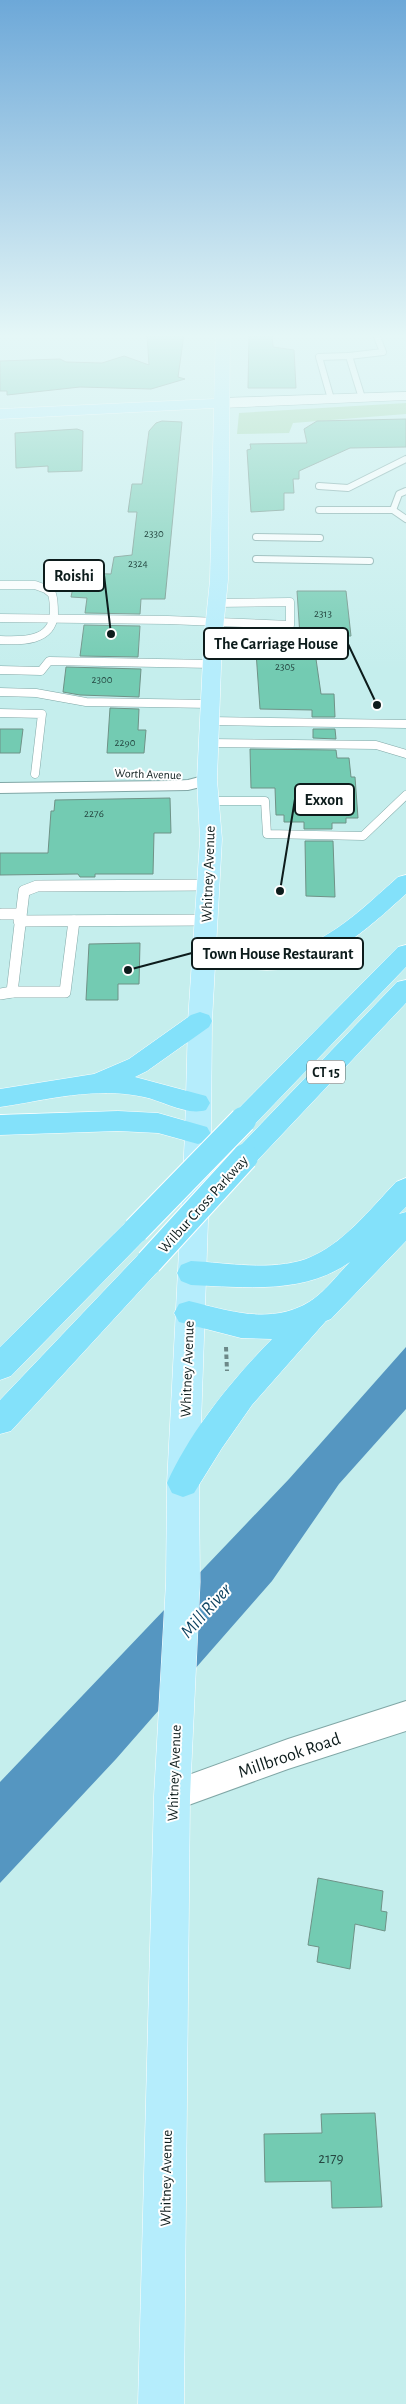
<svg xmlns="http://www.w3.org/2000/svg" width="406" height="2404" viewBox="0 0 406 2404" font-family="'Alegreya Sans',sans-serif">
<rect width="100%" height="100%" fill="#c5eeed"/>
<path fill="#9fd6ac" d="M406,403V414L293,423L289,433L237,434L239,413Z"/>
<path fill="#5596c1" d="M406,1347V1409L339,1484L272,1581L116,1759L0,1883V1782L289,1479Z"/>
<g fill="#73cbb2" stroke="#6f9287">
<path d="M147,334H184L178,377L185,379L151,389L80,387L7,395V391H0V361L60,359L66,362L102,363L124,356L149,365Z"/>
<path d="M249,334H272L273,347L294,350L296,388H248Z"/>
<path d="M406,419V447L350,448L299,471V479H293L294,493H284V510L251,512L247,450L251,449L250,444L307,443L304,429L317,421Z"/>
<path d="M162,421L182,422L165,599H141L140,614L85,613L87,598L71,597L76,573L111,574L114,557L132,555L137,512H128L132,484H142L149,431L156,423Z"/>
<path d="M77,429L83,431L82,471L48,472V466L16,468L15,433Z"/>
<path d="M297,591H346L351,636H300Z"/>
<path d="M84,625L140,626L138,657L80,656Z"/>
<path d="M256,652H315L321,694H334L335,717H312V710L260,709Z"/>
<path d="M66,667L141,669L139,697L80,695L63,692Z"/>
<path d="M110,708L139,709L138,730H146L144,753H107Z"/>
<path d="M0,729H23L20,753H0Z"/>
<path d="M313,729H335L336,739L313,738Z"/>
<path d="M250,749L336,750L337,758H349L351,777H355L358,818H346V823H332V829H304V822H284V815H276L275,788H251Z"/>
<path d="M170,798L171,833H154L153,874H95V877H80L78,874L0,875V853H48L51,811H54L55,800Z"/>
<path d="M305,841H333L335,897L306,896Z"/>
<path d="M140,943L139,984H118V1000H86L89,944Z"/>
<path d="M318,1878L383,1891L381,1911L387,1912L385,1931L355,1924L350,1969L317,1962L319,1947L308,1945Z"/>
<path d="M375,2113L382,2207L332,2208L331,2181L265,2182L264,2134L322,2133L321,2114Z"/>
</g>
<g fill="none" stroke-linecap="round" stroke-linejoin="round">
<defs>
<g id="lane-far2">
<path d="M349,356L383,352L376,334"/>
<path d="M331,399L319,357L349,356L362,398"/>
<path d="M319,486L348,488L406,459"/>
<path d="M319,510H393L406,519"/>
<path d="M393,510L399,494L406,491"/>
<path d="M256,537L320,538"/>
<path d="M256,559L370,561"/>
</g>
<g id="lane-far1">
<path d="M0,585H35L46,589L52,594C54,600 54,607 54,614C52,642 21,641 0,640"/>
<path d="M0,618L168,620L290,625V602L216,603"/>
<path d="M0,670L41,671L49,661L212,664"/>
<path d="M0,692L36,693L86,702L211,704"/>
<path d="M0,713L42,714L35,774"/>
<path d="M210,721L406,724"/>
<path d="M209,743L376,745L406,754"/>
<path d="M209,801H265L267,834L363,836L406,795"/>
<path d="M49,886L208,885"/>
</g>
<g id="lane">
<path d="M2,914H20"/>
<path d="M19,921L207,920"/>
<path d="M12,992H65L74,921"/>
<path d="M0,994L12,992L24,891L37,886L208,885"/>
</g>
<g id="street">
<path d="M207,775L213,776L216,780L213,784L188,790L0,793V783L170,781L188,780Z"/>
<path d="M406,1701V1731L288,1769L172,1811L161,1807L157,1796L161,1785L172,1781L288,1739Z"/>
</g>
<path id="secondary" d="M406,392V400L222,408L214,403L222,398Z"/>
<path id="primary" d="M216,334H230L228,580L222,639L217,780L222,839L212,1021L211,1134L199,1483L200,1582L190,1796L184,2404H138L154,1796L166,1582L167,1483L185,1134L188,1021L200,839L197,780L204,639L210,580L214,408L0,419V409L214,399Z"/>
<g id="highway">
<path d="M406,875V894C366,930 324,970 267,970C243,970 219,960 197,952L193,946L197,940C214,936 233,949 251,952C312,961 356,914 398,877Z"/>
<path d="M406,945V967L252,1127L243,1130L234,1127L230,1120L234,1113L398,947Z"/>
<path d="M406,980V1003L254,1164L245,1167L236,1164L232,1157L236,1150L397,982Z"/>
<path d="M200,1012L209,1015L212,1021L209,1027L147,1071L135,1077L206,1096L210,1103L206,1110C187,1116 163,1101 144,1097C96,1086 47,1100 0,1107V1089L94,1074L129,1059L191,1015Z"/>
<path d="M118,1111L158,1113L207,1127L211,1134L207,1141L198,1144L158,1133L118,1131L0,1135V1115Z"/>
<path d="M406,1178V1207L399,1214L406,1212V1241L331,1319L326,1321L252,1405L222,1448L194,1493L183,1497L172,1493L167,1483C191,1430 232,1380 272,1339L241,1338L179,1322L174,1313L179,1304L189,1301C229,1311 271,1325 309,1302C324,1293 338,1274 350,1262C303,1295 245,1287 191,1285L181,1281L177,1273L181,1265L191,1261C228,1263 271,1271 306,1259C343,1245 370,1209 396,1182Z"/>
<path d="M136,1219L146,1222L150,1230L146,1238L11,1376L0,1380V1347L126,1222Z"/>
<path d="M149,1251L159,1254L163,1262L159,1270L11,1431L0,1434V1400L139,1254Z"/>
</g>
</defs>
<use href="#lane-far2" stroke="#80a7a6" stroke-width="8"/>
<use href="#lane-far1" stroke="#80a7a6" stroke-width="9"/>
<use href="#lane" stroke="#80a7a6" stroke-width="12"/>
<use href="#street" stroke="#80a7a6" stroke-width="2"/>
<use href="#secondary" stroke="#80a7a6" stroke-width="1"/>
<use href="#primary" stroke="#fff" stroke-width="1"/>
<use href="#highway" stroke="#fff" stroke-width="1"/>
<path stroke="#6c8888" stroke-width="4" stroke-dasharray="4.5 3" stroke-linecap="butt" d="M226,1347L227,1371"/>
<use href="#lane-far2" stroke="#fff" stroke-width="6"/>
<use href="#lane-far1" stroke="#fff" stroke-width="8"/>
<use href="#lane" stroke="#fff" stroke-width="11"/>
<use href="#street" fill="#fff" fill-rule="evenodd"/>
<use href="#secondary" fill="#fff" fill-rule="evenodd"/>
<use href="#primary" fill="#b5edfc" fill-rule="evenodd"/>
<use href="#highway" fill="#83e1fa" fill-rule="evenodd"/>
<defs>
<g id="highway-bridge">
<path d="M136,1230L243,1120"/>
<path d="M149,1262L245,1157"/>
</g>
</defs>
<use href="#highway-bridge" stroke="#fff" stroke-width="28" stroke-linecap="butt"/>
<use href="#highway-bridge" stroke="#83e1fa" stroke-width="26"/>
</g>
<linearGradient id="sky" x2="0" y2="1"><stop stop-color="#6da8d8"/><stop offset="0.5" stop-color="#e5f7f7"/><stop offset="1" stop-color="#e5f7f7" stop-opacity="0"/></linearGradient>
<rect width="406" height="671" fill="url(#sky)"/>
<g text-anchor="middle" stroke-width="4" stroke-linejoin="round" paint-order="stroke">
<g font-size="11" fill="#264842">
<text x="154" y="537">2330</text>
<text x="138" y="567">2324</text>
<text x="323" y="617">2313</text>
<text x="285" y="670">2305</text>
<text x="102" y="683">2300</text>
<text x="125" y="746">2290</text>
<text x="94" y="817">2276</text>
</g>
<g font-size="12" fill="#0d1c1c" stroke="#fff">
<text transform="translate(148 774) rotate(2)" y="4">Worth Avenue</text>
</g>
<rect fill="#fff" stroke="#566060" stroke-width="1" x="307" y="1060.5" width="38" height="23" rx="4"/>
<g font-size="14" font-weight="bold" fill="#0d1c1c">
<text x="326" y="1077">CT 15</text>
</g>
<g font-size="15" fill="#0d1c1c" stroke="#fff">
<text transform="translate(208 874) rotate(-88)" y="5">Whitney Avenue</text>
<text transform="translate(203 1204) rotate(-48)" y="5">Wilbur Cross Parkway</text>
<text transform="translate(187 1369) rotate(-88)" y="5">Whitney Avenue</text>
<text transform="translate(174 1773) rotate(-88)" y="5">Whitney Avenue</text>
<text transform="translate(166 2178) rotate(-89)" y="5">Whitney Avenue</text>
</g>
<g font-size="15" fill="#264842">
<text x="331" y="2163">2179</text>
</g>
<g font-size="18" fill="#0d1c1c" stroke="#fff">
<text transform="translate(289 1755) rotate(-19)" y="6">Millbrook Road</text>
</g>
<g font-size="19" font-style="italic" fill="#0e4361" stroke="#fff">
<text transform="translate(205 1610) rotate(-48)" y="7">Mill River</text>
</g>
</g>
<path fill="none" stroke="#0d1c1c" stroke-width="2" d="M111 634L104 575M377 705L348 644M280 891L295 799M128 970L192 953"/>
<g fill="#0d1c1c" stroke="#fff" stroke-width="2">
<circle cx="111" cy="634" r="5"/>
<circle cx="377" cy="705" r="5"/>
<circle cx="280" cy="891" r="5"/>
<circle cx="128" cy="970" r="5"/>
</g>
<g fill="#fff" stroke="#0d1c1c" stroke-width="2">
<rect x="44" y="560" width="60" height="31" rx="5"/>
<rect x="204" y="628" width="144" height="31" rx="5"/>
<rect x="295" y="784" width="59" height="31" rx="5"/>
<rect x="192" y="938" width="171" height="31" rx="5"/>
</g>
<g font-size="16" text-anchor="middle" font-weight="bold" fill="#0d1c1c">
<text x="74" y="581">Roishi</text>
<text x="276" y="649">The Carriage House</text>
<text x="324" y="805">Exxon</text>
<text x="278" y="959">Town House Restaurant</text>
</g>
</svg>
